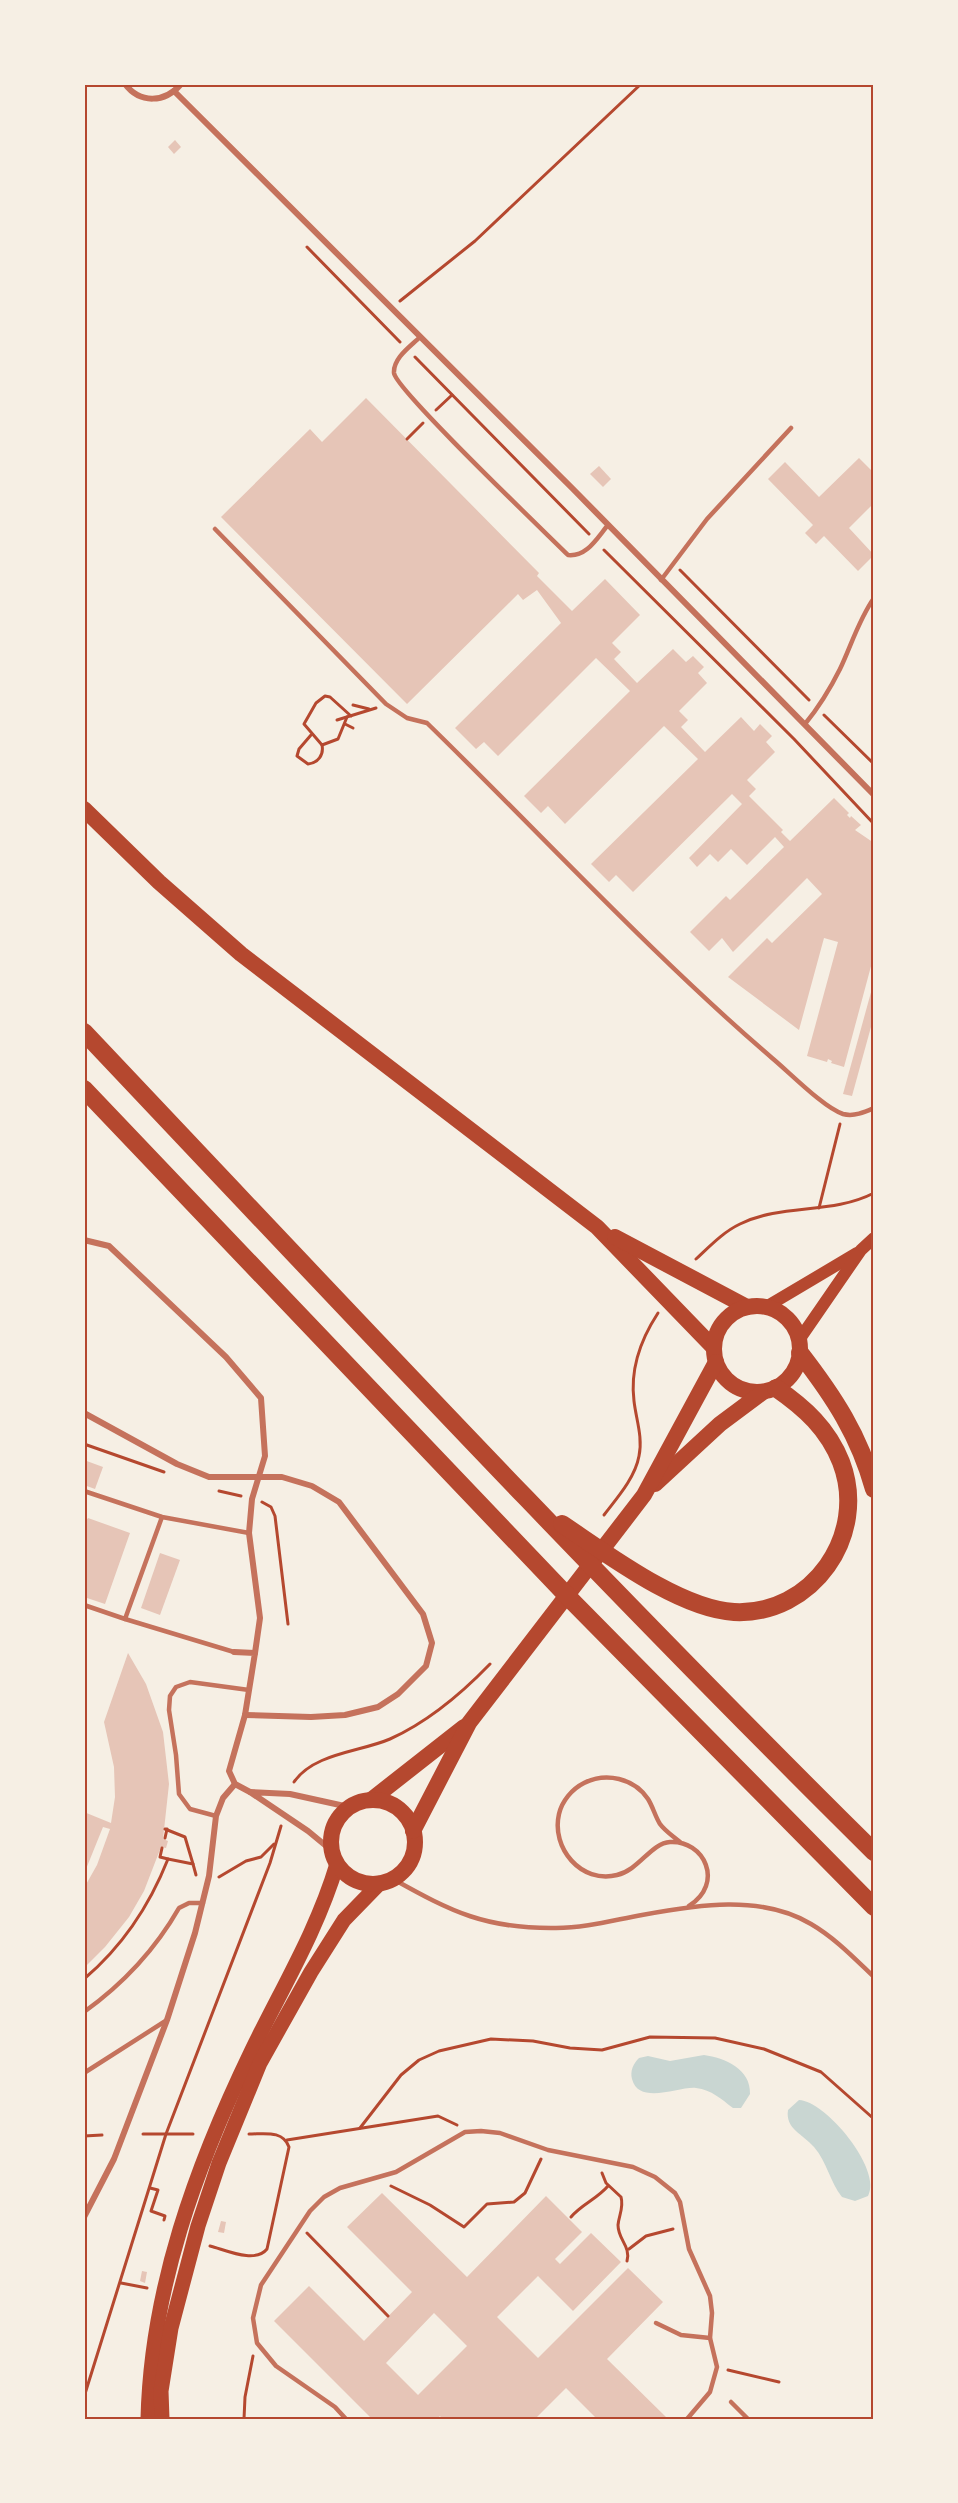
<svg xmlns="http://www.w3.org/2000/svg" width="958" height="2503" viewBox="0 0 958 2503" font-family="Overpass,sans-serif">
<rect width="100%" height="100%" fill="#f6efe4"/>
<g fill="#c9d6d2">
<path d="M704,2055C725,2058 751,2069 750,2094L741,2108H733C721,2099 712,2090 696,2088C680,2086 639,2106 632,2079C630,2071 633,2064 639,2058L648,2056L670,2061Z"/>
<path d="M799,2100C826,2101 883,2170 868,2196L855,2201L842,2197C830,2182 827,2162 814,2147C803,2134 785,2129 788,2110Z"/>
</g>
<g fill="#e6c5b7" fill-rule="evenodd">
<path d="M175,140L181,147L174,154L168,147Z"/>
<path d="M366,398L539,573L537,576L572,611L605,579L640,615L612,643L621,652L614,659L637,683L673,649L686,662L693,656L704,667L698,673L707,683L679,711L688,720L681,727L705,752L741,717L754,731L760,724L772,736L766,742L775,752L747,780L756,789L749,796L783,830L781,832L790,841L834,798L849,813L847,815L850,818L851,816L861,825L855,830L874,843V955L844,1067L831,1063L832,1061L828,1059L827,1062L807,1056L838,942L824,938L799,1030L728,977L767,938L772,943L822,894L807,878L733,952L722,938L709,951L690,932L726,896L730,900L784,847L775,837L747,865L731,849L718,862L710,854L697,867L689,858L742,804L732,794L633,892L616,875L609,882L591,864L698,759L664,726L565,824L548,806L541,813L524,796L630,691L596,658L498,756L484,742L476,749L455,728L561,623L537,590L523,600L518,594L407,704L221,517L310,429L322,442Z"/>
<path d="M859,458L874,473V503L849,528L874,555L858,571L824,536L816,544L805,533L813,525L768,479L785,462L819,497Z"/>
<path d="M599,466L611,479L603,487L590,474Z"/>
<path d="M873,985L874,1016L852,1096L843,1094Z"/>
<path d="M84,1460L103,1467L95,1489L84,1485Z"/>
<path d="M88,1518L130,1533L105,1604L84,1597V1520L86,1521Z"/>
<path d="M160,1553L180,1560L160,1615L141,1608Z"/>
<path d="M128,1653L146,1684L163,1732L169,1784L163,1839L168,1841L166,1848L161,1847L144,1891L129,1917L105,1947L84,1968V1888L97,1865L110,1829L103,1827L84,1874V1812L111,1823L115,1797L114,1767L104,1722Z"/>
<path d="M382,2193L467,2277L546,2196L582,2232L555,2259L560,2264L591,2233L621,2262L573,2311L538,2276L497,2317L538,2358L628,2268L663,2302L607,2359L666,2417L597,2419L566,2388L535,2419H442L440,2416L437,2419H372L274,2321L309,2286L364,2341L412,2292L347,2227ZM434,2313L467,2346L418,2395L386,2363Z"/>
<path d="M221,2221L226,2222L224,2233L218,2232Z"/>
<path d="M142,2271L147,2272L145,2283L140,2281Z"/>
</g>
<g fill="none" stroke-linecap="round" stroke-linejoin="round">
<g stroke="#b5482f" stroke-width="3">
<path d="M307,247L400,342"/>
<path d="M400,301L475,241L641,84"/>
<path d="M415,357L589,534"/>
<path d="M436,410L452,395"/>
<path d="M407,439L423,423"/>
<path d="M604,550L794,739L874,824"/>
<path d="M680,570L809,700"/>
<path d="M353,705L369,709"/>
<path d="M824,715L874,764"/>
<path d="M347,717L338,739L322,745L304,724L316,703L325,696L330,697L351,716"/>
<path d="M337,720L376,708"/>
<path d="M345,724L353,728"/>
<path d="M311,735L299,749L297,756L308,764C318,763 324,755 322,745"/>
<path d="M819,1208L840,1124"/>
<path d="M696,1259C709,1247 723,1232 740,1224C783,1203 831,1215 874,1193"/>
<path d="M84,1444L164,1472"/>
<path d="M219,1491L241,1496"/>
<path d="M262,1502L271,1507L275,1516L288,1624"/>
<path d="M604,1515C617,1498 635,1478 639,1456C643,1437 636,1419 634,1401C630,1370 641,1339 658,1313"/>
<path d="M294,1782C314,1753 360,1752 390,1739C428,1722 462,1693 490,1664"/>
<path d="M165,1829L185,1837L193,1864"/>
<path d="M165,1838L167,1829"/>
<path d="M162,1848L160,1857L168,1859"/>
<path d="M219,1877L246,1861L261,1857L274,1844"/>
<path d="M84,1979C123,1946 149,1907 168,1859L193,1864L196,1875"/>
<path d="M360,2128L401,2075L419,2060L439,2051L491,2039L533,2041L570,2048L602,2050L650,2037L715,2038L764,2049L821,2072L874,2119"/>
<path d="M143,2134H193"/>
<path d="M84,2136L102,2135"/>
<path d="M287,2140L438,2116L457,2125"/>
<path d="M602,2173L606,2183L621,2197C624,2207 619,2215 618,2225C618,2240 631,2246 627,2261"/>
<path d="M391,2186L430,2205L464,2227L487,2204L514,2202L525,2193L541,2159"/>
<path d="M150,2188L158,2190L151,2211L165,2216L164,2220"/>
<path d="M571,2217C582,2204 597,2199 608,2186"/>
<path d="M307,2233L388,2316"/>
<path d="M210,2246C226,2250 255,2264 267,2249L289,2147C283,2130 265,2134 249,2134"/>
<path d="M629,2249L646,2236L673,2229"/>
<path d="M121,2283L147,2288"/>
<path d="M728,2370L779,2382"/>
<path d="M84,2397L166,2134L270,1863L281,1826"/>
<path d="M244,2419L245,2397L253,2356"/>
</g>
<g stroke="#c5725c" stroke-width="4.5">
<path d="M420,337C411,346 393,358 394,373C396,390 545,532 568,555C587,557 597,538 608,525"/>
<path d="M215,529L386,704L407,718L427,723C542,835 651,954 772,1058C789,1072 824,1108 843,1114C854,1117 865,1112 874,1108"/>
<path d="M661,580L707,519L791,428"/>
<path d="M805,724C819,707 830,689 840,669C851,646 859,619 874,598"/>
<path d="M84,1491L162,1517L249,1533"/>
<path d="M162,1517L125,1619L234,1652"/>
<path d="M84,1605L125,1619"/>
<path d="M216,1816L190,1809L179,1794L176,1755L169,1710L170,1696L176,1687L190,1682L249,1690"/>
<path d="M680,1842C673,1836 665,1831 660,1824C655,1816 653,1807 648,1799C634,1778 606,1772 584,1783C572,1789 562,1801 559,1814C551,1848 581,1884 617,1875C639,1870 651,1843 670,1842C704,1840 725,1883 689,1906"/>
<path d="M393,1879C452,1912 486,1929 556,1928C585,1928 614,1920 642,1915C696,1905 761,1894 811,1924C835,1938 854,1958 874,1977"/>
<path d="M84,2012C123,1984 155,1950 179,1908L189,1903H203"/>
<path d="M84,2073L167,2020"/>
<path d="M656,2323L681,2335L710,2338"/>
<path d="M731,2402L748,2419"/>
<path d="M346,2419L335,2407L276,2366L257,2343L253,2318L261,2285L310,2211L324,2197L340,2188L396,2172L465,2132L481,2131L500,2133L548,2150L633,2167L655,2177L675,2193L680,2202L689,2249L710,2296L712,2313L710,2338L717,2367L710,2392L687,2419"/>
</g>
<g stroke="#c5725c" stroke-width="6">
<path d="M125,84C140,104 165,103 181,84"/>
<path d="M174,91L572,488L874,795"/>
<path d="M84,1240L109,1246L226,1357L261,1398L265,1456L252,1499L249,1533L260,1618L255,1653"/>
<path d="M84,1413L177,1464L209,1477H282L312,1486L339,1502L423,1614L432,1643L426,1666L398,1694L378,1707L345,1715L311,1717L245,1715"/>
<path d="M234,1652L255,1653L245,1715L229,1771L235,1784L250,1792"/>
<path d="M331,1850L308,1831L250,1792L290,1794L349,1807"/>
<path d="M84,2217L114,2159L167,2020L195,1933L209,1876L216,1816L223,1798L235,1784"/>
</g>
<g stroke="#b5482f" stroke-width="12">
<path d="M766,1307L857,1253"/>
<path d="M799,1340L861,1250L874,1238"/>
</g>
<g stroke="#b5482f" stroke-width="15">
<path d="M148,2419C151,2289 196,2166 252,2050C282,1988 317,1931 337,1864"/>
<path d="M162,2419L161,2391L171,2328L198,2226L219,2163L260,2063L311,1972L344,1920L380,1883"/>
</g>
<g stroke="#b5482f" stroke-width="16">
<path d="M84,809L159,882L241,954L597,1227L714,1348"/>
<path d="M615,1237L747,1307"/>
<circle cx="757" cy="1349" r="43"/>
<path d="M655,1484L720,1424L763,1392"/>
<path d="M371,1800L464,1727"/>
<circle cx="373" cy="1842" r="42"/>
<path d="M413,1831L469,1723L644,1495L716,1362"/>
</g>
<g stroke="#b5482f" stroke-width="18">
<path d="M84,1032C345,1308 604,1585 874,1852"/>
<path d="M84,1089L574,1603L874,1907"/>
<path d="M800,1353C834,1397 859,1435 874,1489"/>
<path d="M562,1524C607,1554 680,1609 734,1612C812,1616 869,1535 841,1462C828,1429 805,1408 776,1388"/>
</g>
</g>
<rect width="958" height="2503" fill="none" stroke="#f6efe4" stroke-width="171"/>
<rect x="86" y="86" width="786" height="2332" fill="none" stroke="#b5482f" stroke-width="2"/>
</svg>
